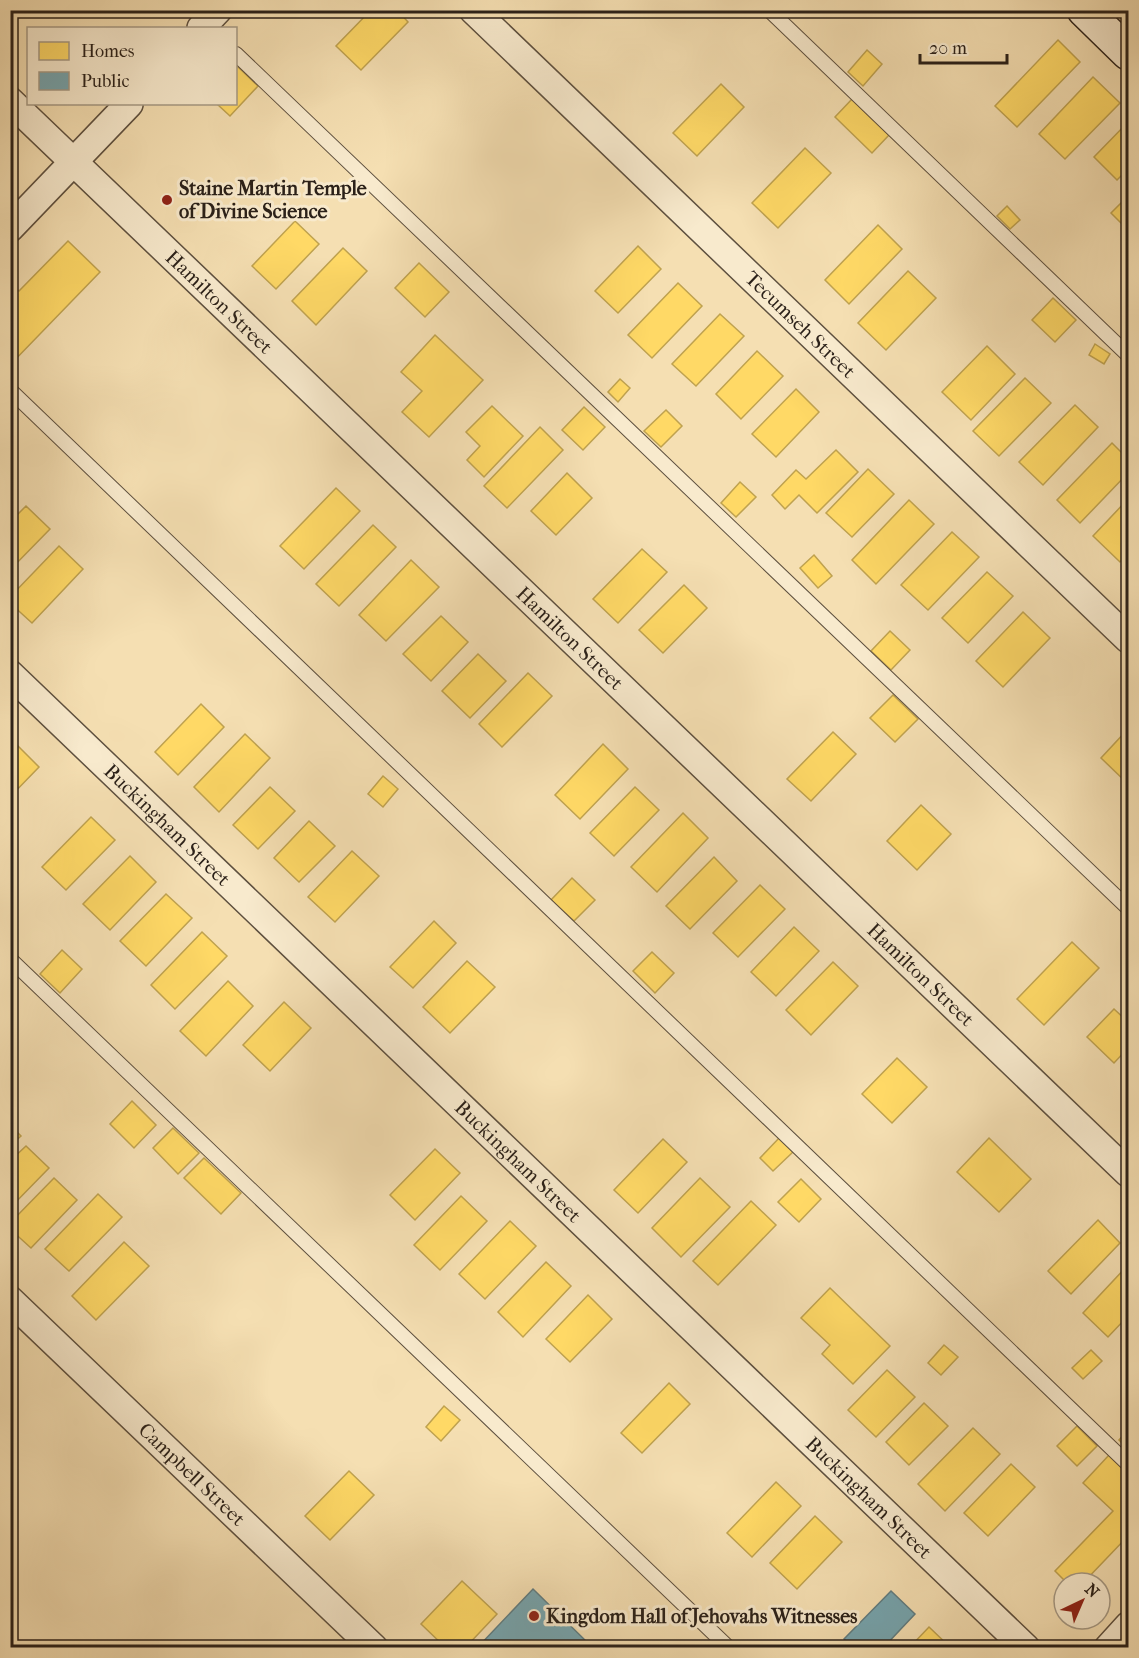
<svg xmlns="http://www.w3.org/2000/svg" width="1139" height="1658" viewBox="0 0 1139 1658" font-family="'IM FELL French Canon',serif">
<rect width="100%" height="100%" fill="#f5dfb2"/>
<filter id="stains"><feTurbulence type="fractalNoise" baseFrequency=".00333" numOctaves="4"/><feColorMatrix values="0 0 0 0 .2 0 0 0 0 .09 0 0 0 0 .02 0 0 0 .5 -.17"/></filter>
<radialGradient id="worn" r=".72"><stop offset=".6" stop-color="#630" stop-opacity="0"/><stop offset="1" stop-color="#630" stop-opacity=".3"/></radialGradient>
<g fill="#ffd966" stroke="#bfa24f" stroke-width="1.5">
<path d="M371,10H397L408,22L361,70L336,46Z"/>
<path d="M1058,40L1080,62L1017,127L995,106Z"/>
<path d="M867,50L882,64L863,86L848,72Z"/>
<path d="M236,65L258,86L230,116L217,104H236Z"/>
<path d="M1093,77L1120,103L1065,159L1039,134Z"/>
<path d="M721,84L744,107L697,156L673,133Z"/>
<path d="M852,99L889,135L872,153L835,117Z"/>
<path d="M1128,122V169L1117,180L1094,157Z"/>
<path d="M805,148L831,173L778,228L752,203Z"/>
<path d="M1128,196V230L1111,213Z"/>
<path d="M1007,206L1020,220L1010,229L997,216Z"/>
<path d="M295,221L319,244L276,289L252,266Z"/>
<path d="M878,225L902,249L849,304L825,280Z"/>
<path d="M68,241L100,272L10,365V290L14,287L19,291Z"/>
<path d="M638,246L661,269L618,313L595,291Z"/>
<path d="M343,248L367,271L316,325L292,301Z"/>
<path d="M419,263L449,292L425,317L395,288Z"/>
<path d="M908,271L936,298L886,350L858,323Z"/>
<path d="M678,283L702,306L652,358L628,335Z"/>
<path d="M1053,298L1076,320L1055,342L1032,320Z"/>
<path d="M720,314L744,336L696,386L672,364Z"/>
<path d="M435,335L483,380L429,437L402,412L422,391L401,372Z"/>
<path d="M1095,344L1110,354L1104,364L1089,355Z"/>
<path d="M987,346L1015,374L971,420L942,392Z"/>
<path d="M757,351L783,376L741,419L716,394Z"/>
<path d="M1025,378L1051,403L999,456L973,431Z"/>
<path d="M620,379L630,388L618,402L608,392Z"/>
<path d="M796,389L819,412L776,457L752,434Z"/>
<path d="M1075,405L1098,427L1043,485L1019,462Z"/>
<path d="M492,406L523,436L484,477L467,460L480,446L466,432Z"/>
<path d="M584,407L605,427L583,450L562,430Z"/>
<path d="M666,410L682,426L661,447L644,431Z"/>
<path d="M540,427L563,450L507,508L484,486Z"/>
<path d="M1112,443L1128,459V473L1080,523L1057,500Z"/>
<path d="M836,450L858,472L817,513L799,495L785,509L772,495L796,470L806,479Z"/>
<path d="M868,469L894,494L852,537L826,513Z"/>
<path d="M567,473L592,498L556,535L531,511Z"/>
<path d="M740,482L756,497L736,517L721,503Z"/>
<path d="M336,488L360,511L304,569L280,546Z"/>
<path d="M1128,499V553L1120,562L1093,536Z"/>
<path d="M909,500L934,524L876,584L852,560Z"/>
<path d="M26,506L50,529L10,570V522Z"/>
<path d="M373,525L396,547L339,606L316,584Z"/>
<path d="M952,532L979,557L928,610L901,585Z"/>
<path d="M59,546L83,569L32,623L10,603V597Z"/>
<path d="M642,549L667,572L618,623L593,599Z"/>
<path d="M814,555L832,576L818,588L800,568Z"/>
<path d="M411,560L439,587L386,641L359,615Z"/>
<path d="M987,572L1013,596L968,643L942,618Z"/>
<path d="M684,585L707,608L663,653L639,630Z"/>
<path d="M1023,612L1050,638L1003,687L976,661Z"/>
<path d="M441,616L468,642L431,681L403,654Z"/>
<path d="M890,631L910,650L891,670L871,651Z"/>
<path d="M478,654L506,681L470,718L442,691Z"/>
<path d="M528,673L552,696L502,747L479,724Z"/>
<path d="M893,695L918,719L895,742L870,718Z"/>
<path d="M201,704L224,727L178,775L155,752Z"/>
<path d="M1128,729V781L1127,783L1101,758Z"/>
<path d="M833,732L856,754L811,801L787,779Z"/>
<path d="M245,734L270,758L219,812L194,787Z"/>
<path d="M16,744L39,767L10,797V749Z"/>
<path d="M603,744L628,769L580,819L555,795Z"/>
<path d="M383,776L398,789L383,807L368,794Z"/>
<path d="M270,787L295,811L258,849L233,825Z"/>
<path d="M635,787L659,810L614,856L590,833Z"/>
<path d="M921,805L951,834L917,870L887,841Z"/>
<path d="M683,813L708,838L657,892L631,867Z"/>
<path d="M91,817L115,840L66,890L42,867Z"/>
<path d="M309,821L335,846L299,882L274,858Z"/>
<path d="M352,851L379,876L335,922L308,897Z"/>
<path d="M130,856L156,882L110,930L83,904Z"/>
<path d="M714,857L737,881L690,929L666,906Z"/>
<path d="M572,878L595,900L574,921L551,900Z"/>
<path d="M760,885L785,909L738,957L713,933Z"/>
<path d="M166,894L192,918L146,966L120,941Z"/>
<path d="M434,921L456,943L413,988L390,967Z"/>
<path d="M794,927L819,951L776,996L751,972Z"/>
<path d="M202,932L227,956L175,1009L151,985Z"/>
<path d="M1072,942L1099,968L1044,1025L1017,999Z"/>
<path d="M62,950L82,969L60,993L40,974Z"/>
<path d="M652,952L674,973L655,993L633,971Z"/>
<path d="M467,961L495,987L450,1033L423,1007Z"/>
<path d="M833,962L858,986L811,1035L786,1010Z"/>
<path d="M228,981L253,1006L206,1056L180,1031Z"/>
<path d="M284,1002L311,1028L270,1071L243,1045Z"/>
<path d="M1114,1009L1128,1022V1048L1114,1063L1087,1037Z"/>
<path d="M897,1058L927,1087L892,1123L862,1094Z"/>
<path d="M132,1101L156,1125L134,1148L110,1124Z"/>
<path d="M10,1125L21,1136L10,1146Z"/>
<path d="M173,1128L199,1153L178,1174L153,1148Z"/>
<path d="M780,1137L794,1151L773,1171L760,1158Z"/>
<path d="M989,1138L1031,1179L999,1212L957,1172Z"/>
<path d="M663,1139L687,1162L638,1213L614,1190Z"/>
<path d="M26,1146L49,1168L10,1208V1161Z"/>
<path d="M435,1149L460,1173L415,1220L390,1195Z"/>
<path d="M204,1158L241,1193L221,1214L184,1178Z"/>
<path d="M54,1178L77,1200L31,1248L10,1229V1223Z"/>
<path d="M700,1178L730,1207L681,1257L652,1228Z"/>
<path d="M801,1179L821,1199L799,1222L778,1202Z"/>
<path d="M98,1194L122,1217L69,1271L45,1249Z"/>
<path d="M461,1196L487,1221L440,1270L414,1245Z"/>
<path d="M751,1201L776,1225L718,1285L693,1261Z"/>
<path d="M1098,1220L1120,1243L1071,1294L1048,1271Z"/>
<path d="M510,1221L536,1246L485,1299L459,1274Z"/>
<path d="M124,1242L149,1266L96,1320L72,1296Z"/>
<path d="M546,1262L571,1286L523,1337L498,1312Z"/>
<path d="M1128,1265V1316L1108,1337L1083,1313Z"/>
<path d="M830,1288L890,1346L853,1384L822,1354L830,1345L801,1318Z"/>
<path d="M588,1295L612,1319L570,1362L546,1339Z"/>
<path d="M944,1345L958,1357L941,1375L928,1363Z"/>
<path d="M1091,1350L1102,1361L1083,1379L1072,1368Z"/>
<path d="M887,1370L915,1397L876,1437L848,1410Z"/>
<path d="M669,1383L690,1404L642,1453L621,1433Z"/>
<path d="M924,1403L948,1426L909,1465L886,1442Z"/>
<path d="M444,1406L460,1420L441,1441L426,1427Z"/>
<path d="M1077,1426L1097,1446L1077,1466L1057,1446Z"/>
<path d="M973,1428L1000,1454L945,1511L918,1484Z"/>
<path d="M1128,1430V1449L1119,1440Z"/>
<path d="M1109,1455L1128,1474V1536L1083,1583H1067L1055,1571L1113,1511L1083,1483Z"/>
<path d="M1011,1464L1035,1487L988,1536L964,1513Z"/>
<path d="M349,1471L374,1495L330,1540L305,1516Z"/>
<path d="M776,1482L801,1506L752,1557L727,1533Z"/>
<path d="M815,1516L842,1542L797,1589L770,1563Z"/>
<path d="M462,1581L497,1614L465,1648H446L421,1624Z"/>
<path d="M929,1627L951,1648H909Z"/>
</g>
<g fill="#76a5af" stroke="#607d82" stroke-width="1.5">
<path d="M533,1589L588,1643L584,1648H477Z"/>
<path d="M891,1591L915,1614L883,1648H853L844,1639Z"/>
</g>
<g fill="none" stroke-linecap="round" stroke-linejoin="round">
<defs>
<g id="lane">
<path d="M769,10L1128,355"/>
<path d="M236,54L1128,908"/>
<path d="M10,390L1128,1464"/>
<path d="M10,959L729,1648"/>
</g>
<g id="street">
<path id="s1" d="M473,10L1128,639"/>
<path d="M201,28L218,10"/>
<path id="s2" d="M10,101L1128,1173"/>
<path d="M10,228L129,104"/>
<path id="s3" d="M10,674L1026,1648"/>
<path id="s4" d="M10,1300L374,1648"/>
<path d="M1108,1648L1128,1626"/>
</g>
<path id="secondary" d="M1084,10L1128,53"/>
</defs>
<use href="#lane" stroke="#5e503f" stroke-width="16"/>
<use href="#street" stroke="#5e503f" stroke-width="30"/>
<use href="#secondary" stroke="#2b2119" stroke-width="36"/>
<use href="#lane" stroke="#f8eacd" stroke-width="14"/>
<use href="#street" stroke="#f8eacd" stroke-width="27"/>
<use href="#secondary" stroke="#f8eacd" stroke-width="33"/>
</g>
<g fill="#8f2418" stroke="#f8eacd" stroke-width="2">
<circle cx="167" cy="200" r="6"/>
<circle cx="534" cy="1616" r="6"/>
</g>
<g text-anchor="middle" stroke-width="6" stroke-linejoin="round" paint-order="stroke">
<g font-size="20" font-weight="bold" fill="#2b2119" stroke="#f8eacd" text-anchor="start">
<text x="179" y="195">Staine Martin Temple<tspan x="179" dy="23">of Divine Science</tspan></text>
<text x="546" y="1623">Kingdom Hall of Jehovahs Witnesses</text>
</g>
<g font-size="20" fill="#2b2119" stroke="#f8eacd">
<text dy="7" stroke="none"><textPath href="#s2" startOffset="290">Hamilton Street</textPath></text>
<text dy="7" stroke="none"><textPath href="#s1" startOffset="454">Tecumseh Street</textPath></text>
<text dy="7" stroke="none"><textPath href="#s2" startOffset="776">Hamilton Street</textPath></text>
<text dy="7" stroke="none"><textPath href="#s3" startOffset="218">Buckingham Street</textPath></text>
<text dy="7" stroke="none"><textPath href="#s2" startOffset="1262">Hamilton Street</textPath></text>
<text dy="7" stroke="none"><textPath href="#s3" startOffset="704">Buckingham Street</textPath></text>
<text dy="7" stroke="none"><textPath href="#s4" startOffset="252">Campbell Street</textPath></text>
<text dy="7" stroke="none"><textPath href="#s3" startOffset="1190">Buckingham Street</textPath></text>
</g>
</g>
<rect width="1139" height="1658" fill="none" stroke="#f5dfb2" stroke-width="36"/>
<rect x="12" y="12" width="1115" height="1634" fill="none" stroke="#2b2119" stroke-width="3"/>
<rect x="18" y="18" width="1103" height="1622" fill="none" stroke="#2b2119" stroke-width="1.5"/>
<rect x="27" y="27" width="210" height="78" fill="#f8eacd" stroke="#a69a85" stroke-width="1.5"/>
<rect x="39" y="42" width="30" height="18" fill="#ffd966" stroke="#a69a85" stroke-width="1.5"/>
<text x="81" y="57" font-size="18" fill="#2b2119">Homes</text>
<rect x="39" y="72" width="30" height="18" fill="#76a5af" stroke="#a69a85" stroke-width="1.5"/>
<text x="81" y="87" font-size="18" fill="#2b2119">Public</text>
<g transform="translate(1082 1601) rotate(44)"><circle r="28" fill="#f8eacd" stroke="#a69a85" stroke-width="1.5"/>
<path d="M0-4.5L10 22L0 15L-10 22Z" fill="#8f2418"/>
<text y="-9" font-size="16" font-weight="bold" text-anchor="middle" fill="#2b2119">N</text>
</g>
<path d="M920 54v9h87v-9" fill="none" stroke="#2b2119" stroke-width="3"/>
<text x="929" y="54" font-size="18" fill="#2b2119" stroke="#f8eacd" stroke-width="4.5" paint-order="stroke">20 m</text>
<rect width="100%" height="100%" filter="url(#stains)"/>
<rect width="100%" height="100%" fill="url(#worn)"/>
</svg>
